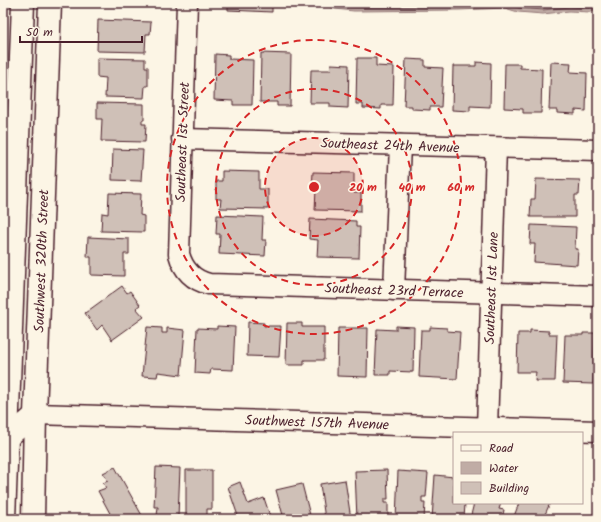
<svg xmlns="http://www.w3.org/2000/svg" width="601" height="522" viewBox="0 0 601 522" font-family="Kalam,sans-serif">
<rect width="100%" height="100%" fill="#fcf5e5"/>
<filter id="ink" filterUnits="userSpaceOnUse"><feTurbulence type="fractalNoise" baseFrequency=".025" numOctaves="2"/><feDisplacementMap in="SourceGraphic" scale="8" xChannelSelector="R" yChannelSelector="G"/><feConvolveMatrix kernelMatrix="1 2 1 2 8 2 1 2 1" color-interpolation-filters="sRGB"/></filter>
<g filter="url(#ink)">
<path fill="#c0aca5" stroke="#917474" d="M321,3H598L594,10L590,12L569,11L543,14L518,12L505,8L459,10L354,11L335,9Z"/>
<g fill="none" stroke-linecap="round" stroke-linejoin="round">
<g stroke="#79575c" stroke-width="1">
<path d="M330,3L336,5L354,7L459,6L505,4L519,8L543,10L569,7L590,8L595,4H598"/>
<path d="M519,3L542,5L560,3"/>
</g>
</g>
<g fill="#cfc0b7" stroke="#4a1f2b">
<path d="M228,3H272V12L228,10Z"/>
<path d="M98,20L151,22L150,34H146L145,52L97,51Z"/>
<path d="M261,53L291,54L290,106H277V102H260Z"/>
<path d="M215,54L229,55V59L253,60L252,105H233V101L214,100Z"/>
<path d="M97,58L145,59V67H148V86H145L144,98L105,97L106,78L97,77Z"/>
<path d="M357,58H376V66L394,67L393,105H381V109L363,108V104H356Z"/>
<path d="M406,59L425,60V67L443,68L441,107H430V110L412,109V106H404Z"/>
<path d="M476,62L491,63L490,107L470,106V111L452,110L453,66H476Z"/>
<path d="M551,62L571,63L570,72L587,73L586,111L575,110V114L557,113V110H549Z"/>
<path d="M331,64L349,65L348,108L330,107V103H310L311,70H330Z"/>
<path d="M505,64H520V68L542,69L541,113H523V109L504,108Z"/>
<path d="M97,103L144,104V120H142V124H146L145,142L101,141L102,119H97Z"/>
<path d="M113,149L143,150L141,181L112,180Z"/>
<path d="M222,171L259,172V189H268V209L220,208L221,199H216V181H222Z"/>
<path d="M313,172L354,173V193H361V211L315,210L316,189H312Z"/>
<path d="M536,179L580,180L579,195H575V217H530L531,199H535Z"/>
<path d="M109,193L141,194L140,215L144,216V232L101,231L102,213L108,214Z"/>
<path d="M217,215L263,217L262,240H266L265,256L219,254L220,234H216Z"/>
<path d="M310,219L356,221V227H360L359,258L317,257L318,240L309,239Z"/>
<path d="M531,225L576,227L575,249H578L577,265L534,262L535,244H530Z"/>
<path d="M88,237L129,239V254H124V276L91,275V257H87Z"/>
<path d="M122,286L127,293L130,291L140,305L136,308L144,317L112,340L102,325L97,330L85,313Z"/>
<path d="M248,322L264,323V326H281L279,357L247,356Z"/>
<path d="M287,323H302V327H324V360H304V365H286Z"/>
<path d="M217,326L235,327L233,370L211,369L210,374L195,373L197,328L217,329Z"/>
<path d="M396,326L414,327L413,372L390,371V375H375L377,329L396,330Z"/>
<path d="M147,327L162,328V333H167V328L185,330L181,375L158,372L157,377L142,376Z"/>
<path d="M430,327L447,328V331L460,332L457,379L419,377L421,330H430Z"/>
<path d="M338,328H368L367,377L337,376Z"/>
<path d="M530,330L549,331V334H557L555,381H535L536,372H517L518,333H530Z"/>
<path d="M583,333H595L593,384L563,383L565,335H583Z"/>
<path d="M115,467L144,519H113L98,491L106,488L103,483L108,481L103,473Z"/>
<path d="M156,467L180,468L178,517L157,516L158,507H154Z"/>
<path d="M186,470H212V509H207V518L186,517Z"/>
<path d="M387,470L388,499H384V503H388V519H357L355,471Z"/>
<path d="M398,471L428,473L426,497H422V503H425L424,519H396Z"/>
<path d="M435,475L454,477V503H465L464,519H432Z"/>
<path d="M345,480L351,519H325L320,484Z"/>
<path d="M240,482L248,504L264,498L271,519H239L228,487Z"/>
<path d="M302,484L311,519H284L276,490Z"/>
<path d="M474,503H501L499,509L504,510L502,519H470Z"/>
<path d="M519,503H550L543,519H513Z"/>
</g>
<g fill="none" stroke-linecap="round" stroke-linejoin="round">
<defs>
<g id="minor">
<path d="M187,3L179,254C183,269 192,280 209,284L598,296"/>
<path d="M182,139L598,150"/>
<path d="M394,290L400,145"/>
<path d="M487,428L496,148"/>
<path d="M3,439H7L35,414L598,431"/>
</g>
<g id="tertiary">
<path d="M4,519L23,3"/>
<path d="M33,519L35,414L50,3"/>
</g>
</defs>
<use href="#minor" stroke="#4a1f2b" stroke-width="23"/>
<use href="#tertiary" stroke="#4a1f2b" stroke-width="25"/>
<use href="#minor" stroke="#fcf5e5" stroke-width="20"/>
<use href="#tertiary" stroke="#fcf5e5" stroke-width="22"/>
</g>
</g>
<circle cx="314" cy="187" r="49" fill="#d62828" fill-opacity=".12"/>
<g fill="none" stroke="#d62828" stroke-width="2" stroke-dasharray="7 5">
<circle cx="314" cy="187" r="49"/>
<circle cx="314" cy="187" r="98"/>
<circle cx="314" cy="187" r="147"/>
</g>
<g text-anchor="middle" stroke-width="3" stroke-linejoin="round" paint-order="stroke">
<g font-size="14" fill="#4a1f2b" stroke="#fcf5e5">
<text transform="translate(182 142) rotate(-88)" y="5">Southeast 1st Street</text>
<text transform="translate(390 145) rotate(2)" y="5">Southeast 24th Avenue</text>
<text transform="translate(41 261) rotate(-88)" y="5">Southwest 320th Street</text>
<text transform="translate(491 288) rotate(-88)" y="5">Southeast 1st Lane</text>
<text transform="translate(394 290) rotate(2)" y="5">Southeast 23rd Terrace</text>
<text transform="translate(317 422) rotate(2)" y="5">Southwest 157th Avenue</text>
</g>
</g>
<circle cx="314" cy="187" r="6" fill="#d62828" stroke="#fcf5e5" stroke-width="2"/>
<g font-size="12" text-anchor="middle" font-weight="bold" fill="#d62828" stroke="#fcf5e5" stroke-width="3" stroke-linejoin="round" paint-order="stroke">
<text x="363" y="191">20 m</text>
<text x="412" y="191">40 m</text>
<text x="461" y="191">60 m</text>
</g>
<rect width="601" height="522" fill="none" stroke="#fcf5e5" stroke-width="16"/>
<rect x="8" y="8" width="585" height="506" fill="none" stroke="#4a1f2b" stroke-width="1.5" filter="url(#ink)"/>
<rect x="453" y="432" width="130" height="72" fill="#fcf5e5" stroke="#b59f9b"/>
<rect x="461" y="445" width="20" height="6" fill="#fcf5e5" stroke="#b59f9b"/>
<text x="489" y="452" font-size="12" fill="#4a1f2b">Road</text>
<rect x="461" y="462" width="20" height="12" fill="#c0aca5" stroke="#b59f9b"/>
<text x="489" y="472" font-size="12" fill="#4a1f2b">Water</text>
<rect x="461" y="482" width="20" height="12" fill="#cfc0b7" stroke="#b59f9b"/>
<text x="489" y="492" font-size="12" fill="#4a1f2b">Building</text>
<path d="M20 36v6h122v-6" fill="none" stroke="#4a1f2b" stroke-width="2"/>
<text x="26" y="36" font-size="12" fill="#4a1f2b" stroke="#fcf5e5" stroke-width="3" paint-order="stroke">50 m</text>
</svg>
